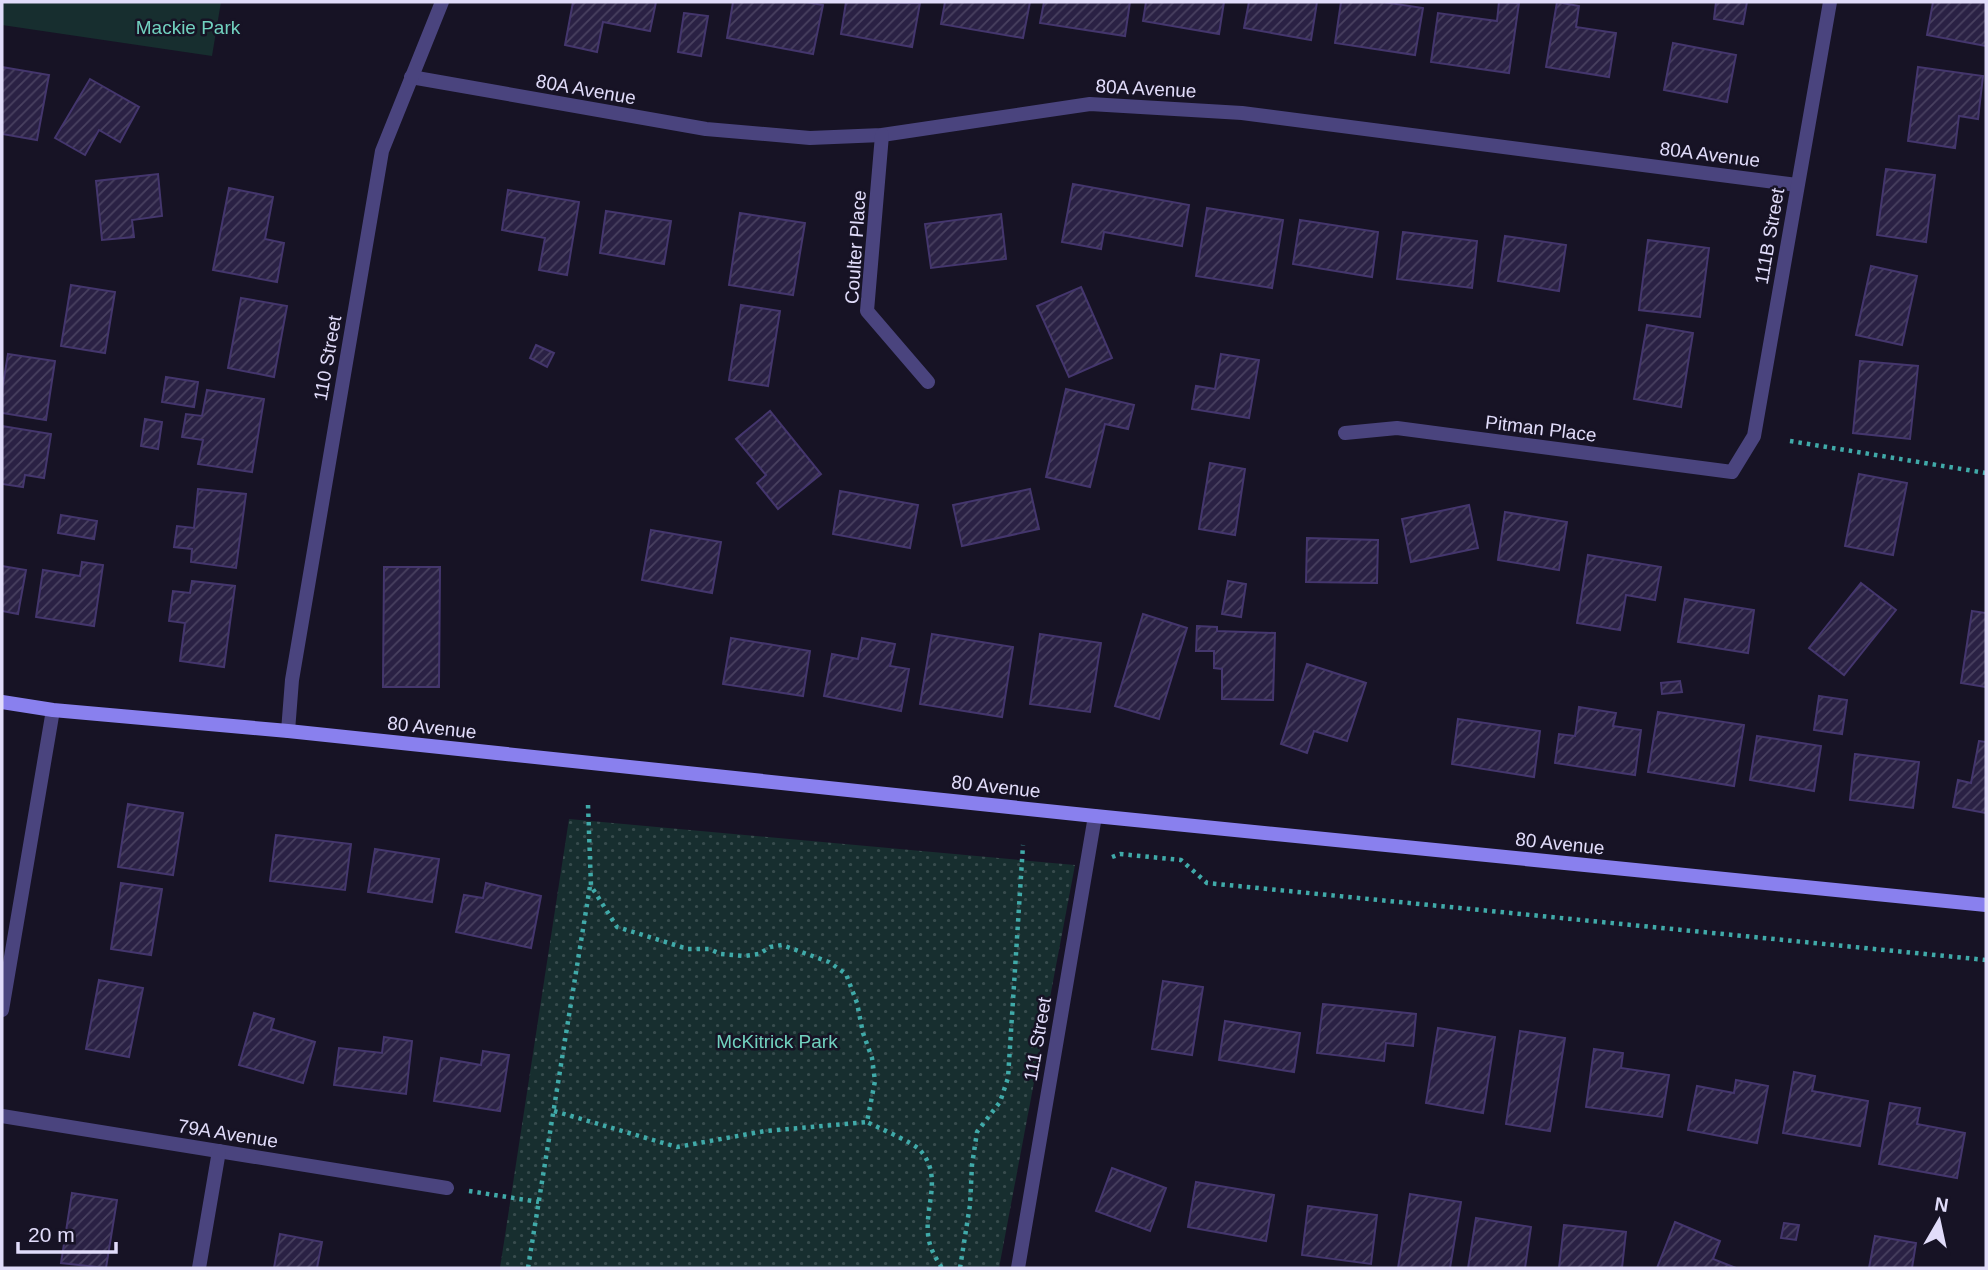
<svg xmlns="http://www.w3.org/2000/svg" width="1988" height="1270" viewBox="0 0 1988 1270" font-family="Arial,sans-serif">
<defs>
<pattern id="garden-dots" width="8" height="8" patternUnits="userSpaceOnUse" patternTransform="scale(1.75)"><rect width="8" height="8" fill="#172e2f"/><path d="M2 2h.1M6 6h.1" fill="none" stroke="#384c4e" stroke-width="1.8" stroke-linecap="round"/></pattern>
<pattern id="building-hatch" width="6" height="6" patternUnits="userSpaceOnUse" patternTransform="scale(1.75)"><rect width="6" height="6" fill="#2a2144"/><path d="M-1 1l2-2M0 6l6-6M5 7l2-2" fill="none" stroke="#494160"/></pattern>
</defs>
<rect width="100%" height="100%" fill="#171325"/>
<path fill="#172e2f" d="M2,2H221L212,56L2,25Z"/>
<path fill="url(#garden-dots)" d="M569,819L1075,865L999,1268H500Z"/>
<g fill="url(#building-hatch)" stroke="#44366d" stroke-width="2">
<path d="M573,2H656L650,31L603,22L597,52L565,45Z"/>
<path d="M733,2H805L823,5L813,54L727,38Z"/>
<path d="M846,2L920,3L912,47L841,34Z"/>
<path d="M945,2H1030L1023,38L941,24Z"/>
<path d="M1044,2H1130L1125,36L1040,23Z"/>
<path d="M1146,2H1224L1219,34L1143,21Z"/>
<path d="M1249,2H1317L1311,40L1244,28Z"/>
<path d="M1341,2H1383L1423,8L1415,55L1335,43Z"/>
<path d="M1499,2L1519,3L1509,73L1431,62L1438,13L1497,21Z"/>
<path d="M1557,2L1579,6L1576,27L1616,33L1609,77L1546,67Z"/>
<path d="M1716,2H1747L1743,24L1714,19Z"/>
<path d="M1933,2H1986V46L1927,35Z"/>
<path d="M684,13L708,16L701,56L678,52Z"/>
<path d="M1673,43L1736,55L1727,102L1664,90Z"/>
<path d="M2,67L49,75L37,140L2,134Z"/>
<path d="M1918,67L1983,76L1978,119L1959,116L1955,148L1908,141Z"/>
<path d="M90,79L139,107L120,142L99,130L85,155L55,138Z"/>
<path d="M1886,169L1935,175L1926,242L1877,235Z"/>
<path d="M158,174L162,216L132,220L134,237L102,240L96,181Z"/>
<path d="M1073,184L1189,205L1182,246L1104,232L1101,249L1062,242Z"/>
<path d="M229,188L273,197L265,239L284,243L277,282L213,270Z"/>
<path d="M508,190L579,202L567,275L539,270L545,238L502,230Z"/>
<path d="M1207,208L1283,220L1272,288L1196,276Z"/>
<path d="M606,211L671,221L664,264L600,253Z"/>
<path d="M740,213L805,223L793,295L729,285Z"/>
<path d="M1001,214L1006,259L931,268L925,224Z"/>
<path d="M1300,220L1378,232L1372,277L1293,264Z"/>
<path d="M1403,232L1477,241L1472,288L1397,279Z"/>
<path d="M1505,236L1566,245L1559,291L1498,281Z"/>
<path d="M1648,240L1709,248L1700,317L1639,310Z"/>
<path d="M1871,266L1917,276L1902,345L1856,335Z"/>
<path d="M71,285L115,292L105,353L61,346Z"/>
<path d="M1081,287L1112,358L1069,377L1037,306Z"/>
<path d="M241,298L287,306L274,377L228,368Z"/>
<path d="M741,305L780,311L768,386L729,380Z"/>
<path d="M1647,325L1693,333L1681,407L1634,399Z"/>
<path d="M536,345L554,353L547,367L530,358Z"/>
<path d="M8,354L55,361L46,420L2,413V390Z"/>
<path d="M1221,354L1259,360L1249,418L1192,409L1196,386L1215,389Z"/>
<path d="M1860,361L1918,366L1910,439L1853,433Z"/>
<path d="M166,377L198,382L194,407L162,402Z"/>
<path d="M1066,389L1134,405L1128,429L1105,424L1090,487L1046,477Z"/>
<path d="M207,390L264,399L252,472L198,464L203,440L182,437L186,414L202,416Z"/>
<path d="M770,411L821,474L778,509L757,483L766,475L736,439Z"/>
<path d="M145,419L162,422L158,449L141,446Z"/>
<path d="M2,426L51,434L44,478L25,475L23,487L2,484Z"/>
<path d="M1210,463L1245,469L1235,535L1199,529Z"/>
<path d="M1859,474L1907,483L1893,555L1845,546Z"/>
<path d="M198,489L246,494L236,568L191,562L192,549L174,547L177,526L194,528Z"/>
<path d="M1030,489L1039,529L962,546L953,505Z"/>
<path d="M840,491L918,505L910,548L833,534Z"/>
<path d="M1469,505L1478,548L1411,562L1402,519Z"/>
<path d="M1505,512L1567,522L1559,570L1498,560Z"/>
<path d="M61,515L97,521L94,539L58,533Z"/>
<path d="M651,530L721,542L712,593L642,580Z"/>
<path d="M1307,538L1378,540L1377,583L1306,582Z"/>
<path d="M1588,555L1661,567L1655,600L1626,595L1620,630L1577,623Z"/>
<path d="M82,562L103,565L94,626L36,617L43,570L80,576Z"/>
<path d="M2,566L26,570L18,614L2,611Z"/>
<path d="M384,567H440L439,687H383Z"/>
<path d="M192,581L235,586L224,667L180,661L185,623L169,621L173,591L190,593Z"/>
<path d="M1228,581L1246,584L1241,617L1222,614Z"/>
<path d="M1861,583L1896,610L1844,675L1809,648Z"/>
<path d="M1685,599L1754,610L1748,653L1678,642Z"/>
<path d="M1972,611L1986,613V687L1961,683Z"/>
<path d="M1143,614L1187,628L1159,719L1115,706Z"/>
<path d="M1197,626L1217,627V631L1275,633L1273,700L1222,699V669L1214,668V651H1196Z"/>
<path d="M932,634L1013,647L1002,717L920,704Z"/>
<path d="M1040,634L1101,643L1090,712L1030,704Z"/>
<path d="M731,638L810,651L803,696L723,684Z"/>
<path d="M862,638L895,644L890,666L909,669L901,711L824,696L832,654L858,659Z"/>
<path d="M1307,664L1366,683L1347,741L1314,731L1307,753L1281,744Z"/>
<path d="M1680,681L1682,692L1662,694L1661,683Z"/>
<path d="M1819,696L1847,700L1842,734L1814,730Z"/>
<path d="M1579,707L1616,713L1613,726L1641,730L1635,775L1555,763L1559,734L1575,736Z"/>
<path d="M1658,712L1744,725L1734,786L1648,772Z"/>
<path d="M1458,719L1540,731L1534,777L1452,764Z"/>
<path d="M1757,736L1821,746L1814,791L1750,780Z"/>
<path d="M1979,741L1986,742V813L1953,807L1958,780L1971,783Z"/>
<path d="M1855,754L1919,762L1913,808L1850,800Z"/>
<path d="M128,804L183,813L173,875L118,867Z"/>
<path d="M276,835L351,844L345,890L270,881Z"/>
<path d="M375,849L439,859L432,902L368,892Z"/>
<path d="M121,883L162,889L151,955L111,949Z"/>
<path d="M486,883L541,896L531,948L456,932L464,895L483,898Z"/>
<path d="M99,980L143,988L129,1057L86,1049Z"/>
<path d="M1163,981L1203,987L1192,1055L1152,1049Z"/>
<path d="M1323,1004L1416,1014L1413,1046L1386,1043L1384,1061L1317,1053Z"/>
<path d="M254,1013L274,1019L271,1029L315,1042L303,1083L239,1065Z"/>
<path d="M1225,1021L1300,1033L1294,1072L1219,1060Z"/>
<path d="M1438,1028L1495,1037L1483,1113L1426,1103Z"/>
<path d="M1520,1031L1565,1038L1550,1131L1506,1124Z"/>
<path d="M384,1037L412,1041L406,1094L334,1085L339,1048L382,1053Z"/>
<path d="M1594,1049L1623,1053L1621,1068L1669,1075L1662,1117L1586,1107Z"/>
<path d="M483,1051L509,1055L500,1111L434,1101L441,1058L481,1065Z"/>
<path d="M1794,1072L1815,1076L1812,1091L1868,1101L1860,1146L1783,1133Z"/>
<path d="M1736,1080L1768,1086L1757,1143L1688,1130L1697,1086L1734,1093Z"/>
<path d="M1890,1103L1920,1108L1917,1124L1965,1133L1957,1178L1879,1164Z"/>
<path d="M1112,1168L1166,1188L1150,1231L1096,1211Z"/>
<path d="M1196,1182L1274,1195L1266,1241L1188,1227Z"/>
<path d="M72,1193L117,1200L106,1268L61,1263Z"/>
<path d="M1410,1194L1461,1202L1450,1268H1398Z"/>
<path d="M1308,1206L1377,1215L1371,1264L1302,1255Z"/>
<path d="M1476,1218L1531,1227L1525,1268H1468Z"/>
<path d="M1675,1222L1720,1241L1713,1259L1736,1268H1657Z"/>
<path d="M1784,1223L1799,1225L1796,1240L1781,1238Z"/>
<path d="M1564,1225L1626,1232L1622,1268H1559Z"/>
<path d="M280,1234L322,1242L317,1268H274Z"/>
<path d="M1875,1236L1916,1243L1912,1268H1869Z"/>
</g>
<g fill="none" stroke-linecap="round" stroke-linejoin="round">
<g stroke="#40aaa9" stroke-width="4.5" stroke-dasharray="3.5 5" stroke-linecap="butt">
<path d="M1790,441L1986,473"/>
<path d="M588,805L591,886L617,927L688,949H709L721,954L744,956L759,954L770,947L782,945L829,962L846,974L857,1003L863,1033L872,1058L875,1081L867,1122C879,1128 912,1142 920,1150C943,1176 925,1205 928,1234C929,1247 935,1257 942,1268"/>
<path d="M1112,857L1120,854L1181,860L1207,883L1986,960"/>
<path d="M554,1111L677,1147L765,1131L867,1122"/>
<path d="M469,1191L539,1202"/>
<path d="M528,1268L590,886"/>
<path d="M960,1268L970,1205L972,1165L977,1132L1000,1102L1008,1078L1023,845"/>
</g>
<g stroke="#4a447e" stroke-width="14">
<path d="M411,77L706,129L810,138L882,135L1090,104L1242,113L1797,185"/>
<path d="M882,135L867,311L928,382"/>
<path d="M1345,433L1397,428L1732,472L1754,436L1830,2"/>
<path d="M288,731L292,680L382,151L442,2"/>
<path d="M2,1010L53,710"/>
<path d="M2,1116L447,1188"/>
<path d="M199,1268L219,1151"/>
<path d="M1018,1268L1095,816"/>
</g>
<path stroke="#8980ee" stroke-width="14" d="M2,702L53,710L288,731L1095,816L1986,905"/>
</g>
<g text-anchor="middle" stroke-width="5" stroke-linejoin="round" paint-order="stroke">
<g font-size="19" fill="#71d1bf" stroke="#171325">
<text x="188" y="34">Mackie Park</text>
<text x="777" y="1048">McKitrick Park</text>
</g>
<g font-size="19" fill="#e1dcfa" stroke="#171325">
<text transform="translate(1146 88) rotate(3)" y="7">80A Avenue</text>
<text transform="translate(586 89) rotate(10)" y="7">80A Avenue</text>
<text transform="translate(1710 154) rotate(7)" y="7">80A Avenue</text>
<text transform="translate(1769 236) rotate(-80)" y="7">111B Street</text>
<text transform="translate(855 247) rotate(-86)" y="7">Coulter Place</text>
<text transform="translate(327 358) rotate(-80)" y="7">110 Street</text>
<text transform="translate(1541 428) rotate(7)" y="7">Pitman Place</text>
<text transform="translate(432 727) rotate(6)" y="7">80 Avenue</text>
<text transform="translate(996 786) rotate(6)" y="7">80 Avenue</text>
<text transform="translate(1560 843) rotate(6)" y="7">80 Avenue</text>
<text transform="translate(1037 1039) rotate(-80)" y="7">111 Street</text>
<text transform="translate(228 1133) rotate(9)" y="7">79A Avenue</text>
</g>
</g>
<rect width="1988" height="1270" fill="none" stroke="#e1dcfa" stroke-width="7"/>
<g transform="translate(1939 1221) rotate(9)" stroke="#171325" stroke-width="5" paint-order="stroke">
<path d="M0-5L12 26L0 18L-12 26Z" fill="#e1dcfa"/>
<text y="-10" font-size="19" font-weight="bold" text-anchor="middle" fill="#e1dcfa">N</text>
</g>
<path d="M18 1242v10h98v-10" fill="none" stroke="#e1dcfa" stroke-width="3.5"/>
<text x="28" y="1242" font-size="21" fill="#e1dcfa" stroke="#171325" stroke-width="5" paint-order="stroke">20 m</text>
</svg>
